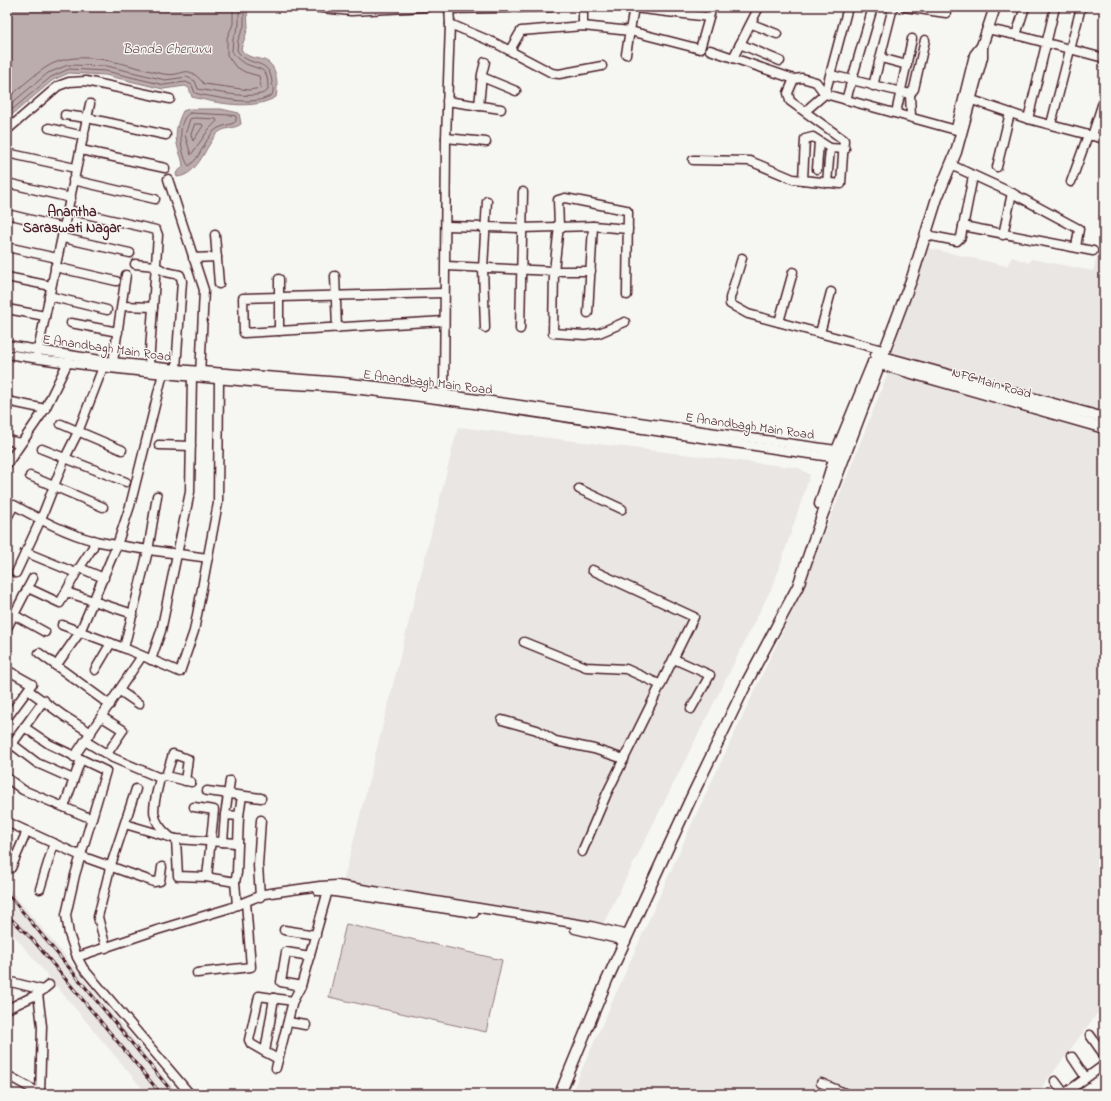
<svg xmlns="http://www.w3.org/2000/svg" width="1111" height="1101" viewBox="0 0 1111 1101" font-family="'Indie Flower',sans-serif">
<rect width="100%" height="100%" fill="#f6f6f2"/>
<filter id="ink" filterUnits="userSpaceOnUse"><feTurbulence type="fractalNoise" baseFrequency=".025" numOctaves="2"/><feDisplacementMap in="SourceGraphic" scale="8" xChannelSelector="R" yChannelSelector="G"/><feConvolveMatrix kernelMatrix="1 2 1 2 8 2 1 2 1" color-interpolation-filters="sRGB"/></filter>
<g filter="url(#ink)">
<g fill="#e9e6e3">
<path d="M1102,238L1104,239V414L891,352L927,248L1007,266L1012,257L1029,263L1031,259L1093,271Z"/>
<path d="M888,373L1104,435V1004L1037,1094H571L694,819L799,597Z"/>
<path d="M458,427L799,468L810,475L774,583L603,924L343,883Z"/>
<path d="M7,886L169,1082L179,1094H147L7,927Z"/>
</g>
<path fill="#ddd6d5" stroke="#947a80" d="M346,924L502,960L486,1032L329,997Z"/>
<g fill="#bbadae" stroke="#8e747a">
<path d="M7,7H247L248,28L241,49C247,60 258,56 268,62C278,69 278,87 276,97C252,111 217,103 192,97L189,88L185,86L163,89L105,75L69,73L53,80L7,119Z"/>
<path d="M189,109H221L239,113L241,124C233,130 223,126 216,135C204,149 198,175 177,177L176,173L183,167C183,160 180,155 178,148C174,135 177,123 183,111Z"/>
</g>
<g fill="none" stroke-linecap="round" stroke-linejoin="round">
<g stroke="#77585f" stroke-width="1">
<path d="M7,99C19,89 31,77 45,68C79,45 128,67 164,74C185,78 185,61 204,84L249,90L261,88L259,76L245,72L235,66L227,55V38L233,24V7"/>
<path d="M7,107L48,73L68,65L107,66L165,80L187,77L195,81L198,89L203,90C217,92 259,101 268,90C268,85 268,79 266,74C262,65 241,69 232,51L233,39L239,25V7"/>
<path d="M190,113L230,115L236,116V121C232,126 222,124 214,131C204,141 201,157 189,166C181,157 175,119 190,113Z"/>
<path d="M7,114L51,77L69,69L106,71L164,85L186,82L192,85L195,93L202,95C224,98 253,107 272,95C274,90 273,87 272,82C269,56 248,69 237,50L238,40L244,26V7"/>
<path d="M195,118L216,119L217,121L209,129L191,155L185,135L190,119Z"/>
<path d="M195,124H202L203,126L193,141L191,135Z"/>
</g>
<defs>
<g id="minor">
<path d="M312,7L351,11L427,7"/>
<path d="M583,7V26"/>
<path d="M905,7L946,13"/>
<path d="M634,8L709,17"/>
<path d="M450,9L551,7"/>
<path d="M450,24L495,43L552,73L559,74L602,66"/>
<path d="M752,24L777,34"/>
<path d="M987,29L1016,35L1104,58"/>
<path d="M1016,35L1025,7"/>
<path d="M740,44L780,61"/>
<path d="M510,50L521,31L583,26L630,31L700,49L712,7"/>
<path d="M710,50L794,79L802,78L816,82L825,94L956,130"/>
<path d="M626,54L634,7"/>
<path d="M733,58L759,7"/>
<path d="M881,58L907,65"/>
<path d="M831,75L910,94L914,89L925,40"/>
<path d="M482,77L516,91"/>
<path d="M873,86L893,7"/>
<path d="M910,94L911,117"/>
<path d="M846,100L873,7"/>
<path d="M972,100L1028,119L1104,139"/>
<path d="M447,101L501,109"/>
<path d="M479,106L482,74L485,62"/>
<path d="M810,107L825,94L848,7"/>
<path d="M896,113L912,39"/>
<path d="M65,115L87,118L166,135"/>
<path d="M1028,119L1055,7"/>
<path d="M1051,124L1081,7"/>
<path d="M49,128L84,136"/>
<path d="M7,130L58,86L69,82L86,81L170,99"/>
<path d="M1092,136L1104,99"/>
<path d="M446,138L486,142"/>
<path d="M81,150L165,168"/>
<path d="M7,153L75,168"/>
<path d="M693,160L750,161L793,179L841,184L844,140L790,101L788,93L794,79"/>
<path d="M951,165L1012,193L1079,229L1076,247"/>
<path d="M997,167L1010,113"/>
<path d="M817,169L819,142"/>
<path d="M168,179L204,290L200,376"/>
<path d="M73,180L155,199"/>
<path d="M803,180L805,139L813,137L830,148L845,149"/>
<path d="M1071,182L1088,135"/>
<path d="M7,183L71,198"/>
<path d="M827,183L830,148"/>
<path d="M68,210L156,230L158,235L149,365"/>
<path d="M7,214L65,228"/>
<path d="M446,226L521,228L593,226L628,229"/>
<path d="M963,226L1093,251"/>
<path d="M215,235L219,284"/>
<path d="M926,235L957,241L961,237L973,176"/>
<path d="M1003,235L1012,193"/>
<path d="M63,238L130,253"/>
<path d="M7,247L57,258"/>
<path d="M193,258L217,257"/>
<path d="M742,258L730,298V304L748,314L879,349"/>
<path d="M135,264L155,266L166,272L180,275L182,281L176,369"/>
<path d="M446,266L554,271H591"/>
<path d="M55,267L116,281"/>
<path d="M335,276L337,328"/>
<path d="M7,277L51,286"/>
<path d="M279,279V331"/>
<path d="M444,293L243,298L244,333L444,321"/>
<path d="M49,296L107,310"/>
<path d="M122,306L153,307"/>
<path d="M7,309L45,316"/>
<path d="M588,313L593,226"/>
<path d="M625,322L599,333L585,335L553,333L554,271L559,226L558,200L565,198L626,210L628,212L627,295"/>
<path d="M779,322L793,272"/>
<path d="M71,323L118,332"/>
<path d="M485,328L483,268L487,201"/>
<path d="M520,329L523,192"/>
<path d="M820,333L831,292"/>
<path d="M7,345L113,362L176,369L342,382L428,392L843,451"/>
<path d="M7,354C87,367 169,375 250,382C281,385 312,385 342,388C509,405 673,436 839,458"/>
<path d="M37,355L90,104"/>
<path d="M113,362L126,275"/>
<path d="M444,398L446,138L450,24L449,7"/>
<path d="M7,401L45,409"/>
<path d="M61,424L122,450"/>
<path d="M7,440L20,443"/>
<path d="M159,445L191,446"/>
<path d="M42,449L126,482"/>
<path d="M7,464L45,409L68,362"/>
<path d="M30,476L103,507"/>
<path d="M579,489L622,509"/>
<path d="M7,518L14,505C39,519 67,534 95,541C132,549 170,552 208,558"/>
<path d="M25,552L76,573"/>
<path d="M80,568L104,578"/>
<path d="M16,573L41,519L65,458L78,432L105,362"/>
<path d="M28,588L60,603L76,573L93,547L94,540"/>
<path d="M66,592L133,614"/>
<path d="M7,611L45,632"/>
<path d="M62,625L124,648L180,672L194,631L218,503L219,379"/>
<path d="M7,628L33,578"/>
<path d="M524,642L586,667L626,669L661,685"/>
<path d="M124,648L148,551L157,496"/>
<path d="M39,653L110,705"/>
<path d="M674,659L710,675L691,709"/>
<path d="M151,660L161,631L190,492L192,376"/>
<path d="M56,666L80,632L117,545L130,506L163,373"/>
<path d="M7,670L32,684L7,718"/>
<path d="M95,670L111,643"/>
<path d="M28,690L64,716L91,733"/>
<path d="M120,691L139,704"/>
<path d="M102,717L123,730L107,754"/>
<path d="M502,720L537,730L555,741L594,749L624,759"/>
<path d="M24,727L49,744L106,771L75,875L66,915L69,934L77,957L83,968L190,1094"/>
<path d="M85,741L113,758L160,778C155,803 146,817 169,836"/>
<path d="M12,744L37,763L73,779"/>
<path d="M7,751L44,700"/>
<path d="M74,757L142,656"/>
<path d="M166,776L173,754L188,759L185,781"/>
<path d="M161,777L166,776L191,782"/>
<path d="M7,778L23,790L92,819"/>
<path d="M230,781L225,815L239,816L237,873L235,882L237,905"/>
<path d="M207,791L261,798"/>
<path d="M64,807L81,759"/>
<path d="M194,807L214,810L207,877"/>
<path d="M239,816L242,796"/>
<path d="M7,822L81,856L154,882L160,881L162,867"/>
<path d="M125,824L176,839L237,843"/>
<path d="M176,839L178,876L206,877L235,882"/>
<path d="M223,842L225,815"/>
<path d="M582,852L607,793L694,617L592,570"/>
<path d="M11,868L27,831"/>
<path d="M40,889L54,843"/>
<path d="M318,891H328L474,913"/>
<path d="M260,897L258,865L261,820"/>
<path d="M575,929L626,941"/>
<path d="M284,930L316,935"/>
<path d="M106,948L98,917L110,868L136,789"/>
<path d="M77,957L157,930L230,908L264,894L320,886L337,885L591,926L628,935"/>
<path d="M197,973L251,967L246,902"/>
<path d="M7,981L43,990"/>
<path d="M301,986L281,982L286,952L310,956"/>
<path d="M38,994L42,1026L40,1094"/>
<path d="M274,998L265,1052L278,1059"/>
<path d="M7,1009L38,994L49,985"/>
<path d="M288,1022L306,1025"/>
<path d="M1090,1035L1104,1055"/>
<path d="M265,1052L251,1044L249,1040L259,996L293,1001"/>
<path d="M1072,1057L1086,1078"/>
<path d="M276,1068L293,1001L301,986L329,887"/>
<path d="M7,1075L41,1094"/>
<path d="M1055,1081L1064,1093"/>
<path d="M821,1083L847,1094"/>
<path d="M1064,1094L1104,1065"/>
</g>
<g id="major">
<path d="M957,128L975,55L982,46"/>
<path d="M876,355L1104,418"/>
<path d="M873,362L1104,428"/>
<path d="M820,504L837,450L872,365"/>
<path d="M560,1094L607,980L691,798L747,682L798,586L822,516L912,278L937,198L956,152L982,57V46L995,7"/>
</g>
</defs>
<use href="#minor" stroke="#4a1f2b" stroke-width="11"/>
<use href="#major" stroke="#4a1f2b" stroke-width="13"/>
<use href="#minor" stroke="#f6f6f2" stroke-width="8"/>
<use href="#major" stroke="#f6f6f2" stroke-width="10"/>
<defs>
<g id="rail">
<path d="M7,893L174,1094"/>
<path d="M7,915L33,940L161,1094"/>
</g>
</defs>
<use href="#rail" stroke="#4a1f2b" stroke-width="3"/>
<use href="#rail" stroke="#f6f6f2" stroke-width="1.5" stroke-dasharray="4.5" stroke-linecap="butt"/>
</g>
</g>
<g text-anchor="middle" stroke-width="3" stroke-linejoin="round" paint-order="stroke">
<g font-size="13" fill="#4a1f2b" stroke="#f6f6f2">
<text transform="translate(107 347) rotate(8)" y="5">E Anandbagh Main Road</text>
<text transform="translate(428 381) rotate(7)" y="5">E Anandbagh Main Road</text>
<text transform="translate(992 382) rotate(16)" y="5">NFC Main Road</text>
<text transform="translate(750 425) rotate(8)" y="5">E Anandbagh Main Road</text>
</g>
<g font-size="14" font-style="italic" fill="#6c4a52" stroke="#f6f6f2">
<text x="167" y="53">Banda Cheruvu</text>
</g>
<g font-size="14" font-weight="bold" fill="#4a1f2b" stroke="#f6f6f2">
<text x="72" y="216">Anantha<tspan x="72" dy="16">Saraswati Nagar</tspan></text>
</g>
</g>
<rect width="1111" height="1101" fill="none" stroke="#f6f6f2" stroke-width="24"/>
<rect x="12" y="12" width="1087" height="1077" fill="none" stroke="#4a1f2b" stroke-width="1.5" filter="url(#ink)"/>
</svg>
